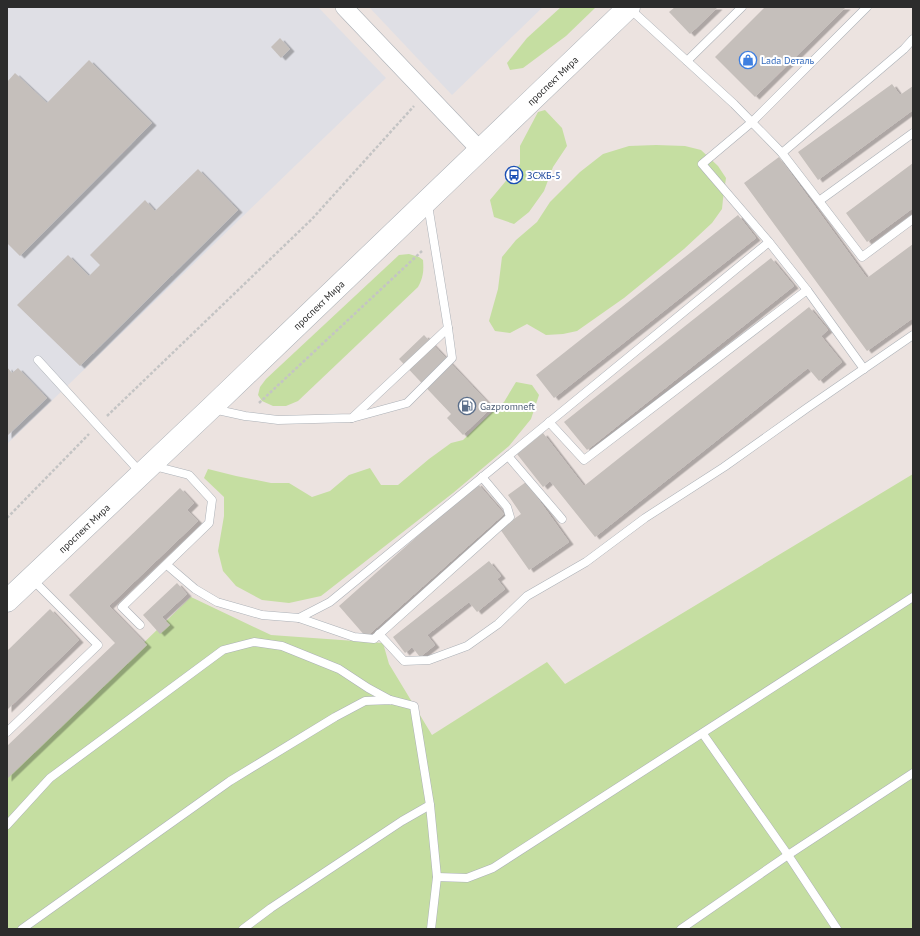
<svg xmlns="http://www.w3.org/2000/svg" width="920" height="936" viewBox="0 0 920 936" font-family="'PT Sans',sans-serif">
<defs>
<filter id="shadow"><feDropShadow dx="4.5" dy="2.5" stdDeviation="0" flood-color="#0004"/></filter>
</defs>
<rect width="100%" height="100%" fill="#ece3e0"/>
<g fill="#dfdfe5">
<path d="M7,7H318L386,78L7,444Z"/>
<path d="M369,7H543L452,95Z"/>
</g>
<g fill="#c5dea1">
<path d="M561,7H595V8L566,36L523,68L510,70L507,63L527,38Z"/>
<path d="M545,110L562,128L567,146L553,167L544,191L529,212L514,224L494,217L490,200L520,164V146L538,112Z"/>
<path d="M656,145L685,146L701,150L718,166L726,178L723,199L722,209L712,223L684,249L624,298L577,331L563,334L546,335L527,324L510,333L495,331L489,321L498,289L502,257L516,240L537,222L550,202L580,172L603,154L629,146Z"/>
<path d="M409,254L419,257L423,260C424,271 423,278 418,287L298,401L286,406H273L262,401L258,395L260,387L266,379L399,255Z"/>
<path d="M516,382L532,385L539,395L531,419L509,446L453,493L321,596L289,603L262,600L236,586L223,571L218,551L224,516V497L204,478L208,469L236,476L271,483H289L312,497L330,491L349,475L370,468L381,485H398L429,459L451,443L463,440L491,413L504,402Z"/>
<path d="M913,474V929H7V775L191,597L271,635L383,643L389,664L432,735L547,662L565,684Z"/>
</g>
<g fill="#c5bfbb" filter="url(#shadow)">
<path d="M675,7H718L690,34L669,12Z"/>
<path d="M765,7H846L755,97L715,57Z"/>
<path d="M280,38L290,49L281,58L271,47Z"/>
<path d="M89,60L152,123L20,256L7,243V82L15,73L47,103Z"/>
<path d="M892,84L900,95L913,86V110L818,180L798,152Z"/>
<path d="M779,157L867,278L913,244V318L867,351L744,183Z"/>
<path d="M913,163V208L867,242L846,213Z"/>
<path d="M198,169L238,210L80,366L17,305L68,255L89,276L100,265L90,255L145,200L155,211Z"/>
<path d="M738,215L756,238L554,398L536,375Z"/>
<path d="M771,258L794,286L587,450L564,422Z"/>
<path d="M809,307L828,330L821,336L842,362L819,381L808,368L595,537L550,481L543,487L517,454L543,433L584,486Z"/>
<path d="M424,335L492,407L463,435L447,418L451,414L399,359Z"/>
<path d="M7,367L12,373L18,368L47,398L7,436Z"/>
<path d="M526,482L569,542L529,570L500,529L521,514L508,495Z"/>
<path d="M477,483L504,514L366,637L339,606Z"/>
<path d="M180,488L194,503L187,510L198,521L109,606L147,645L7,779V746L115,643L69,595Z"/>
<path d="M489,561L501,576L497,579L505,589L477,612L469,602L427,635L435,645L420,657L412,647L405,653L393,637Z"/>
<path d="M177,583L187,594L162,617L170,625L160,634L143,615Z"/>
<path d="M50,609L79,640L7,710V651Z"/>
</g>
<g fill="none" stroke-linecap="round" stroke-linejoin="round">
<defs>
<g id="lane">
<path d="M629,8L734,104L782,153L862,257L913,219"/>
<path d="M687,61L742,7"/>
<path d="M782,153L904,49L913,39"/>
<path d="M819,201L913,133"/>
<path d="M38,360L141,473"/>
<path d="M864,369L807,290L769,242L702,164L752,122L867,7"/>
<path d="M213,409L245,416L278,420L352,418L448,328L428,205"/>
<path d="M352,418L407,403L452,358L448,328"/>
<path d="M549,422L584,460L807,290"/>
<path d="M508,456L562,519"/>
<path d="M167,565L195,589L217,602L262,615L299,618L330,602L769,242"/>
<path d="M299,618L354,637L374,639L510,517L507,507L482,477"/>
<path d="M140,625L122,607L209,523L212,500L189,475L154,466"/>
<path d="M379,634L404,661L429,660L467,646L498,624L527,596L586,562L645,518L724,467L807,408L913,335"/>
<path d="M7,732L98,645L32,579"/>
<path d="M703,734L788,855L837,929"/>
<path d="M7,825L50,778L223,650L254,642L282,646L339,669L368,688L390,700"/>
<path d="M437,877L467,878L493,868L913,597"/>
<path d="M22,929L230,781L335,717L365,701L391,700L414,706L430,805L437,877L431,929"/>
<path d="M243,929L271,908L402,821L430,805"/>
<path d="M681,929L788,855L913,773"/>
</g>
<path id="street" d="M344,7L480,150"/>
<g id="secondary">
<path id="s1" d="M7,601L210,409L629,7"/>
</g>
</defs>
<use href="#lane" stroke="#acb1b7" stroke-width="9"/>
<use href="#street" stroke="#acb1b7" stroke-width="18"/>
<use href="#secondary" stroke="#acb1b7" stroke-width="23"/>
<g stroke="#c4c4c4" stroke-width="2.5" stroke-dasharray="3 2" stroke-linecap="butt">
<path d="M259,403L422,251"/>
<path d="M107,416L312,219L414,106"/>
<path d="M7,518L89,434"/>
</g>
<use href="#lane" stroke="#fff" stroke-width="8"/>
<use href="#street" stroke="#fff" stroke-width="17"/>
<use href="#secondary" stroke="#fff" stroke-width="22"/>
</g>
<defs>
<symbol id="shop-ring" viewBox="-11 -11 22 22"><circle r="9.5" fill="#fff" stroke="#3f7fe0" stroke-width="1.5"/><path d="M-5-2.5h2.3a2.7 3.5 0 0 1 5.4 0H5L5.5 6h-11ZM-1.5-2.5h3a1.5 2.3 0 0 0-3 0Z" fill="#3f7fe0"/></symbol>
<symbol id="bus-ring" viewBox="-11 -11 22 22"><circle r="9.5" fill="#fff" stroke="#1a4fb4" stroke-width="1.5"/><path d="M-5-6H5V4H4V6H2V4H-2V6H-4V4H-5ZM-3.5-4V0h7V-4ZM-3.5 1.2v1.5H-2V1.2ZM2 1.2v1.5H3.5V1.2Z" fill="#1a4fb4"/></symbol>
<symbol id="fuel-ring" viewBox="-11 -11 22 22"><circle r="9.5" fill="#fff" stroke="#5c6f8a" stroke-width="1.5"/><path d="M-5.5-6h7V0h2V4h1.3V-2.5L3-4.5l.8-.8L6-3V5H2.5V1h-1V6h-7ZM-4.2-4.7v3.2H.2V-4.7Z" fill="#5c6f8a"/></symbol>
</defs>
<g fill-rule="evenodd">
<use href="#shop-ring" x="738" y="50" width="20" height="20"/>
<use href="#bus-ring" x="504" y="165" width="20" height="20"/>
<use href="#fuel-ring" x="457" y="396" width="20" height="20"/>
</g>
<g text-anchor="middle" stroke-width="4" stroke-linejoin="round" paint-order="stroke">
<g font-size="10" fill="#366cbe" stroke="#fff" text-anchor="start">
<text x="761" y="64">Lada Dеталь</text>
</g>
<g font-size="10" fill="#2c2c2c" stroke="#fff">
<text dy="4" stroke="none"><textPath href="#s1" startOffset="754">проспект Мира</textPath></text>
<text dy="4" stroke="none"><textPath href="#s1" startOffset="430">проспект Мира</textPath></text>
<text dy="4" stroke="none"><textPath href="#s1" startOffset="106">проспект Мира</textPath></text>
</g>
<g font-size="10" fill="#164399" stroke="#fff" text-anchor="start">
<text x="527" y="179">ЗСЖБ-5</text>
</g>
<g font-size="10" fill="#4e5e75" stroke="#fff" text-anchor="start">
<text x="480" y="410">Gazpromneft</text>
</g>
</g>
<rect width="920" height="936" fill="none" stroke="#2c2c2c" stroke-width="16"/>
</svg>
